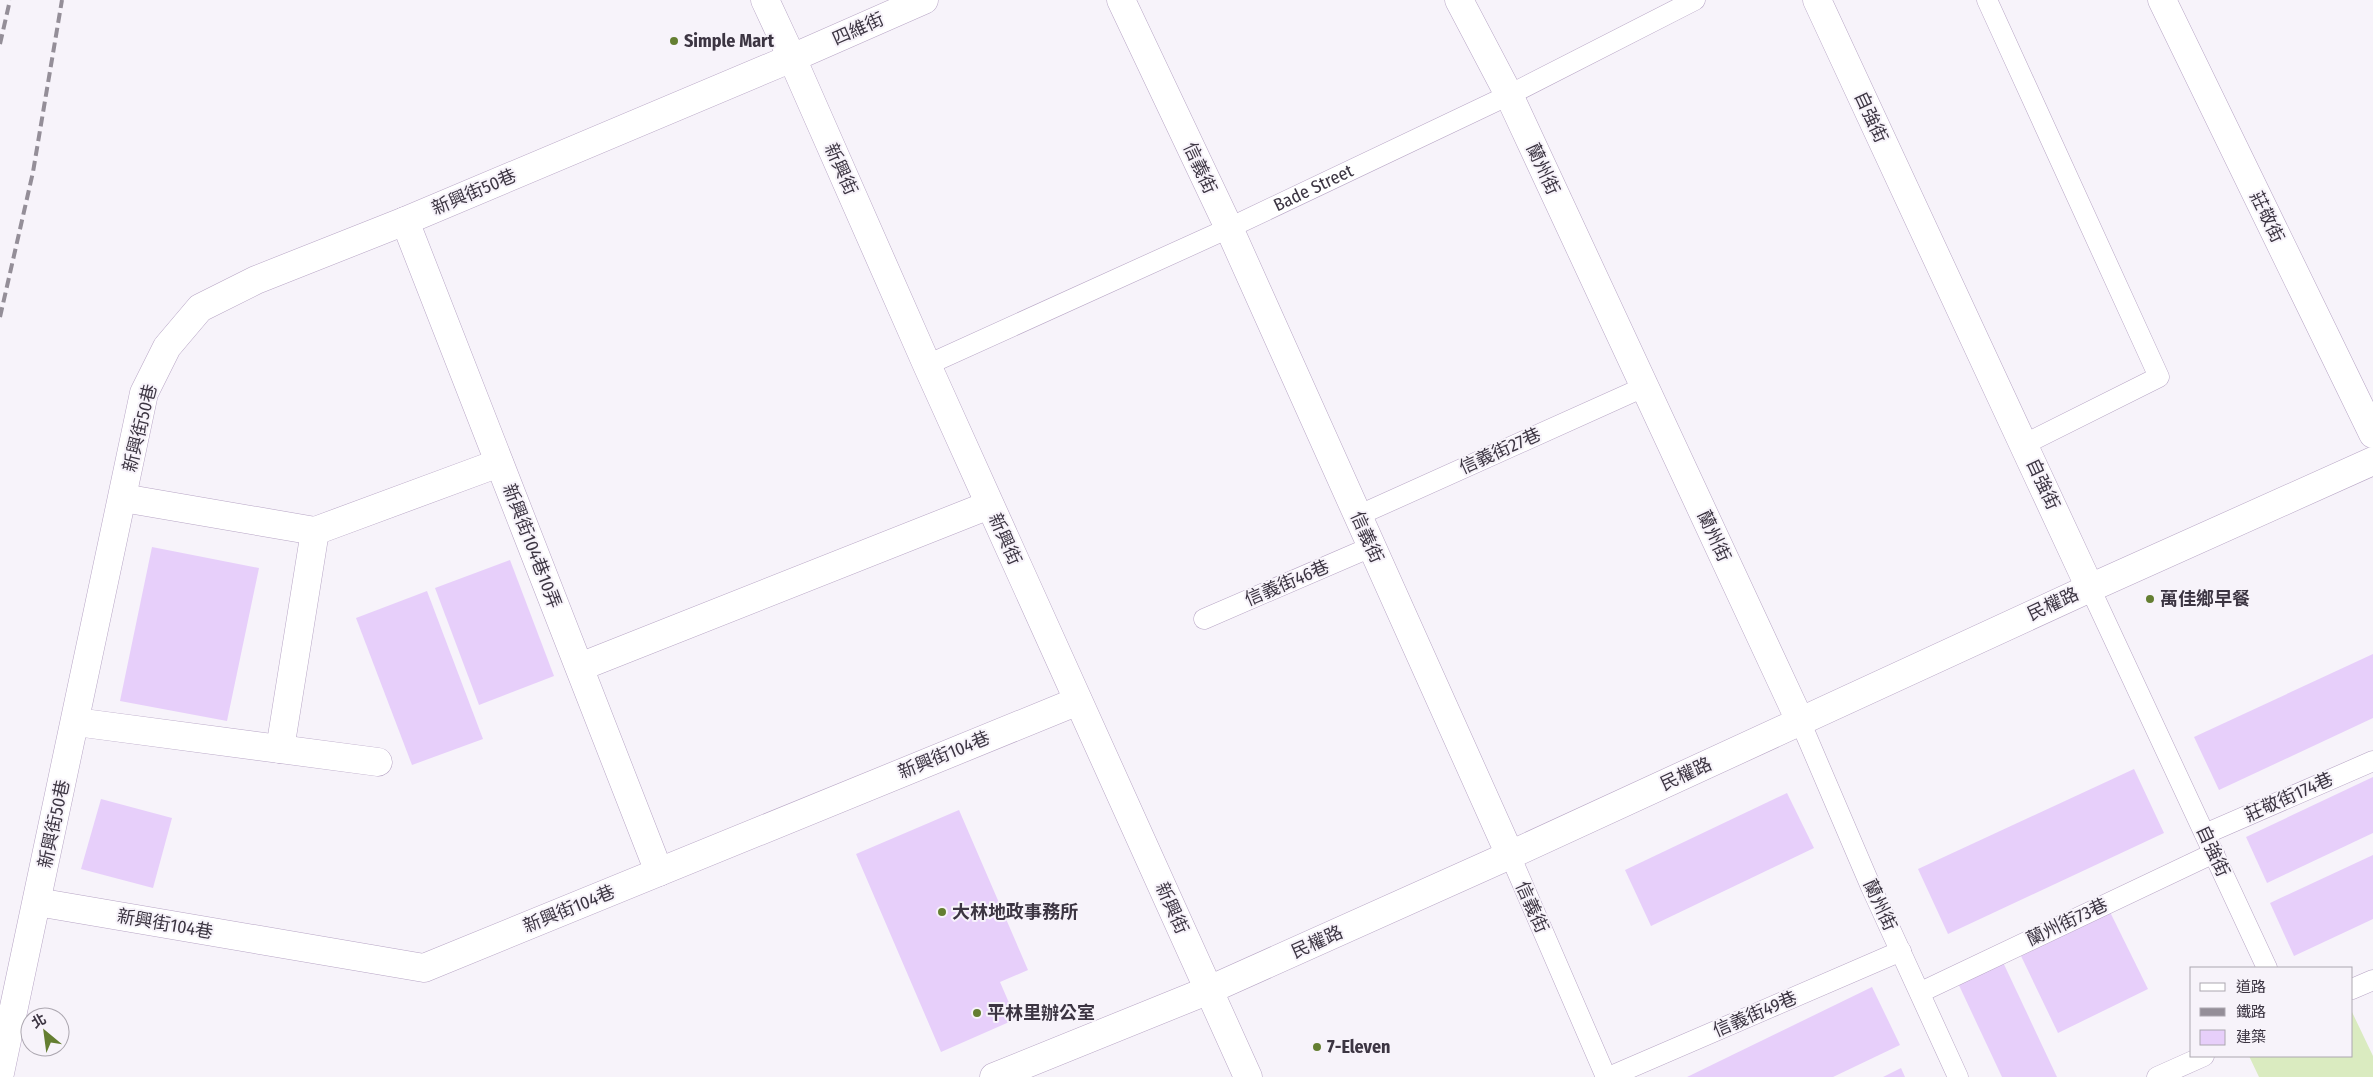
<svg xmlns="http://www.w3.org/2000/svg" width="2373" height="1077" viewBox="0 0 2373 1077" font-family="'Fira Sans Condensed','Noto Sans TC',sans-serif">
<rect width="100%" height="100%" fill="#f7f3fa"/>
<path fill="#daebc0" d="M2352,1012L2373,1056V1077H2259L2249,1056H2352Z"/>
<g fill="#e7cffa">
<path d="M152,547L259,568L227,721L120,701Z"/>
<path d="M510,560L554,676L479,705L435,588Z"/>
<path d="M427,591L483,739L412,765L356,618Z"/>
<path d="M2373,654V718L2219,790L2194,737Z"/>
<path d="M2134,769L2164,833L1948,934L1918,869Z"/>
<path d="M2373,777V833L2267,883L2246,837Z"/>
<path d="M1787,793L1814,848L1651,926L1625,870Z"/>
<path d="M101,799L172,818L153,888L81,869Z"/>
<path d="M959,810L1028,970L1000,982L1016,1019L941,1052L856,854Z"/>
<path d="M2373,855V919L2294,956L2270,903Z"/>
<path d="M2110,912L2148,989L2058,1033L2021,956Z"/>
<path d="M2001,958L2057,1077H2002L1956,979Z"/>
<path d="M1872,987L1900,1045L1833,1077H1687Z"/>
<path d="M1901,1068L1905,1077H1883Z"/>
</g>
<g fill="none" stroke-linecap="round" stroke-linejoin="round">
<defs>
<g id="service">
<path d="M1987,0L2159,377L2025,444"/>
<path id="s1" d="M927,365L1229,228L1509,95L1695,0"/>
<path d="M1357,516L1644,387"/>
<path d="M2090,588L2267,968"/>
<path d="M1204,619L1371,547"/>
<path d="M1800,721L1871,887L1958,1077"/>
<path d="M2205,834L2373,761"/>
<path d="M1510,855L1606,1077"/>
<path d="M2352,989L2373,980"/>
<path d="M1921,992L2214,853"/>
<path d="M1609,1077L1901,951"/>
<path d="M2157,1077L2204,1056"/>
</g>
<g id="minor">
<path d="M1121,0L1229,228L1510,855"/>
<path d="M1459,0L1509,95L1800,721"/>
<path d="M1817,0L2090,588"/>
<path d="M2162,0L2373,434"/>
<path d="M405,221L659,872"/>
<path d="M123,498L315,531L499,463"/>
<path d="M580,667L989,505"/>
<path d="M76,722L378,762"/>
<path d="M280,749L315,531"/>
<path d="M37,902L424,968L1078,701"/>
<path d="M0,1073L144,393L167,347L200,308L256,280L405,221L792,58"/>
<path d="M994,1077L1209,990L1510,855L2090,588L2373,461"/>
</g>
<path id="tertiary" d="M765,0L792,58"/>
<path id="secondary" d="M924,0L792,58L927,365L1248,1077"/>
</defs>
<use href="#service" stroke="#b7a5c5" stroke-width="21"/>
<use href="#minor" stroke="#b7a5c5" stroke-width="29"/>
<use href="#tertiary" stroke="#b7a5c5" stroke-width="29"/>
<use href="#secondary" stroke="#b7a5c5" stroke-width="29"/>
<use href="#service" stroke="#fff" stroke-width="20"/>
<use href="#minor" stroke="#fff" stroke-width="28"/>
<use href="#tertiary" stroke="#fff" stroke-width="28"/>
<use href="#secondary" stroke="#fff" stroke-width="28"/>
<g stroke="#948e98" stroke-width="4" stroke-dasharray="10 5" stroke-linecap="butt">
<path d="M0,44L10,0"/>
<path d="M0,317L33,172L62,0"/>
</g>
</g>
<g fill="#647e31" stroke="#f7f3fa" stroke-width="2">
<circle cx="674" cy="41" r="5"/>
<circle cx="2150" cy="599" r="5"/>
<circle cx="942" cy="912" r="5"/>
<circle cx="977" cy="1013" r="5"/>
<circle cx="1317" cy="1047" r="5"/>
</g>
<g text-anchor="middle" stroke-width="4" stroke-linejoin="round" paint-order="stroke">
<g font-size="18" fill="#3c3542" stroke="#f7f3fa">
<text transform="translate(858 29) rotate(-24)" y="6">四維街</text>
<text transform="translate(1871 117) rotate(65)" y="6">自強街</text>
<text transform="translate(1200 168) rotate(65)" y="6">信義街</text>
<text transform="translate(841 169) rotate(66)" y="6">新興街</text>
<text transform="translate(1543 169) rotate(65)" y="6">蘭州街</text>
<text dy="6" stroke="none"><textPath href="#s1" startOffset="425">Bade Street</textPath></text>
<text transform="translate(474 192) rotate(-23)" y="6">新興街50巷</text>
<text transform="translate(2267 217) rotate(64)" y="6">莊敬街</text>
<text transform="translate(140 428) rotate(-76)" y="6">新興街50巷</text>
<text transform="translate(1500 451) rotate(-24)" y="6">信義街27巷</text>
<text transform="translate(2043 484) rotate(65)" y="6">自強街</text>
<text transform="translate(1714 536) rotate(65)" y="6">蘭州街</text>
<text transform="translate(1367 537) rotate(66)" y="6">信義街</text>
<text transform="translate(1005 539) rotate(66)" y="6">新興街</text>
<text transform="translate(532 546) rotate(69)" y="6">新興街104巷10弄</text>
<text transform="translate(1287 583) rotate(-23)" y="6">信義街46巷</text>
<text transform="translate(2053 604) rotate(-25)" y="6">民權路</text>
<text transform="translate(944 755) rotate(-22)" y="6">新興街104巷</text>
<text transform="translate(1686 774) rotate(-25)" y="6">民權路</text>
<text transform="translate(2289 797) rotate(-24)" y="6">莊敬街174巷</text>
<text transform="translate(54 824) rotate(-78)" y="6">新興街50巷</text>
<text transform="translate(2213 851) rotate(65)" y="6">自強街</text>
<text transform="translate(1880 905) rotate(65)" y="6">蘭州街</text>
<text transform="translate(1532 907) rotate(66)" y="6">信義街</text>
<text transform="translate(1172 908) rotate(66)" y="6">新興街</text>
<text transform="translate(569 909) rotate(-22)" y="6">新興街104巷</text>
<text transform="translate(2067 922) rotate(-25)" y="6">蘭州街73巷</text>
<text transform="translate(165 924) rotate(10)" y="6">新興街104巷</text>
<text transform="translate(1317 942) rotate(-24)" y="6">民權路</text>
<text transform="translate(1755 1014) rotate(-23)" y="6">信義街49巷</text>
</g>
<g font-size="18" font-weight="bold" fill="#3c3542" stroke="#f7f3fa" text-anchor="start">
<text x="684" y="47">Simple Mart</text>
<text x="2160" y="605">萬佳鄉早餐</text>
<text x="952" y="918">大林地政事務所</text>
<text x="987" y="1019">平林里辦公室</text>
<text x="1327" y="1053">7-Eleven</text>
</g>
</g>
<rect x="2190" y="967" width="162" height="90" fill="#f7f3fa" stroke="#aca7b0"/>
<rect x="2200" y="983" width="25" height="8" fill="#ffffff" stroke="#aca7b0"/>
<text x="2236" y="992" font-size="15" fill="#3c3542">道路</text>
<rect x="2200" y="1008" width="25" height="8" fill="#948e98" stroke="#aca7b0"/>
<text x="2236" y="1017" font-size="15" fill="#3c3542">鐵路</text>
<rect x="2200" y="1030" width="25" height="15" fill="#e7cffa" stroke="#aca7b0"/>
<text x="2236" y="1042" font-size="15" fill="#3c3542">建築</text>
<g transform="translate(45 1032) rotate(331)"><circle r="24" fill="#f7f3fa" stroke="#aca7b0"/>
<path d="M0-4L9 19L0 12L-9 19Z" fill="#647e31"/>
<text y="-8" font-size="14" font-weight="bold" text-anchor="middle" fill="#3c3542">北</text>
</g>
</svg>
